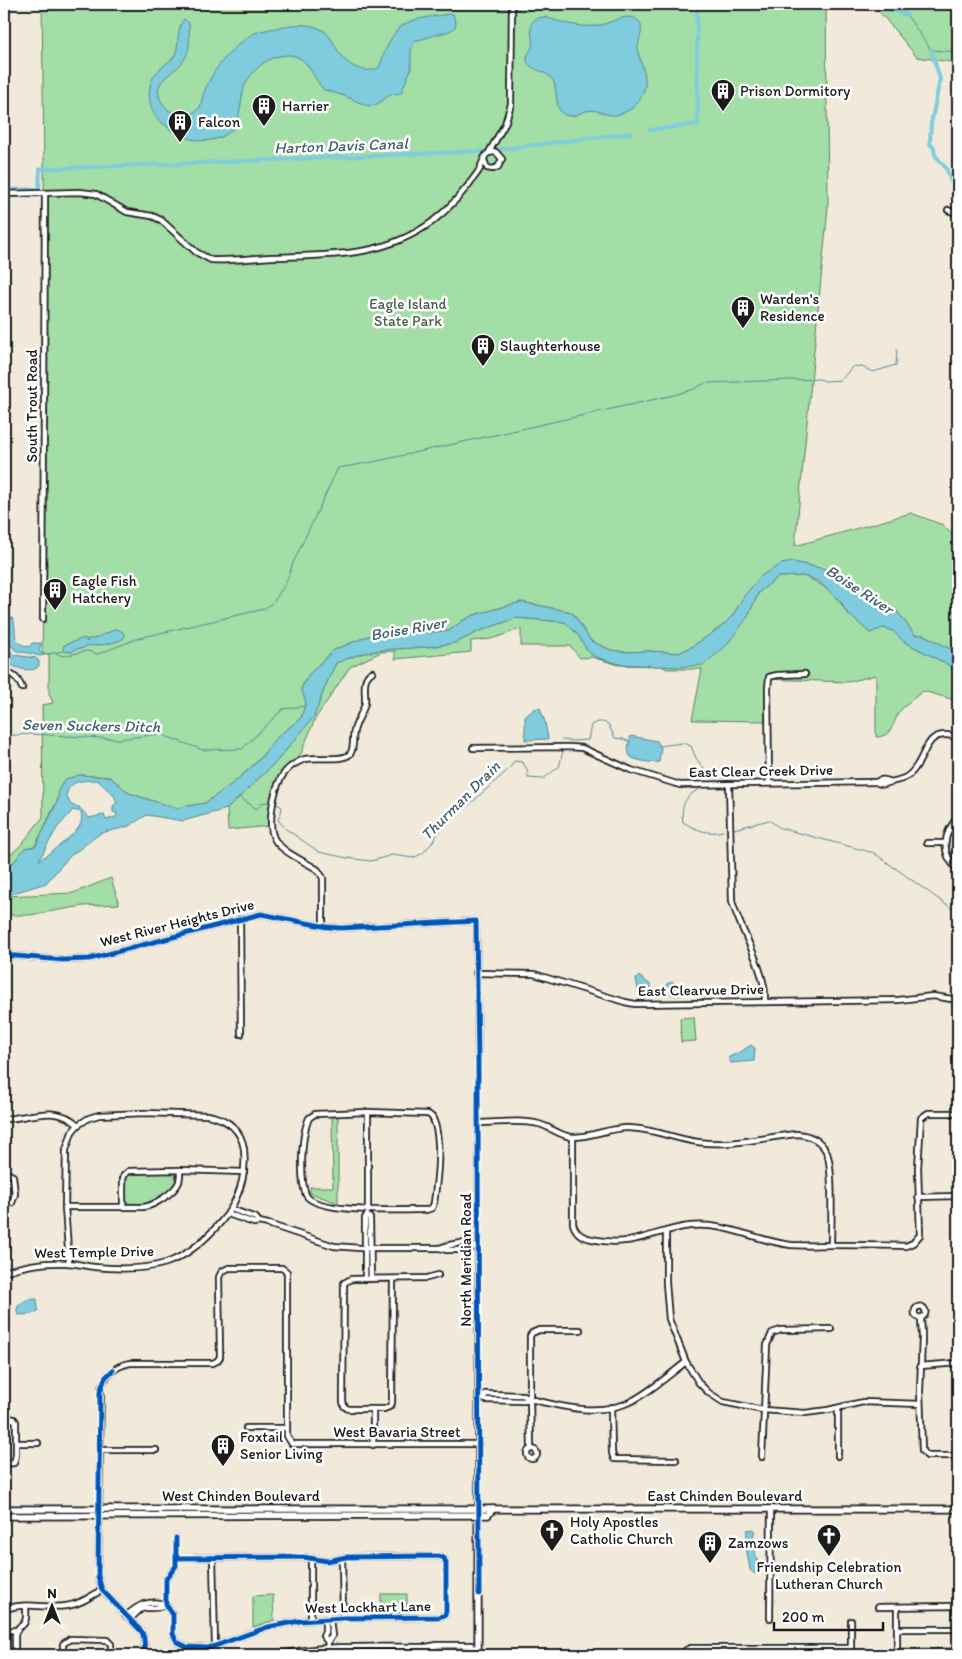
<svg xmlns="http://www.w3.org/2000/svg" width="962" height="1659" viewBox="0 0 962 1659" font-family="Itim,sans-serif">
<rect width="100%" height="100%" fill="#f1eadb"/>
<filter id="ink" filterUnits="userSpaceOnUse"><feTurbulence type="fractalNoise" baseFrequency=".02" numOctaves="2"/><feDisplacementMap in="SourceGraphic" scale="10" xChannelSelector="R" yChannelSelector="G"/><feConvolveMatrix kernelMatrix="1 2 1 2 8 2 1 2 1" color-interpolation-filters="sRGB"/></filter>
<g filter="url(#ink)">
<g fill="#a2dea5" stroke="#5f7d60">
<path d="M42,4H826L828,207L795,546L911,513L943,525L958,541V653L924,635H915L897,611L872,592L838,572L793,562L744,596L733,615L721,627L693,646L679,653L649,651L624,652L611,650L591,641L572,612L521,602L474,615L462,621L449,631L368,636L334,650L309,674L301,688L306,702L301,718L276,738L258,761L232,784L206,803L176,808L159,803L129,793L110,777L79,775L59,789L58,799L35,846L25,848L13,863L4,866V858L9,856L20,846L43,817L42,705L53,703L49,694V654H42L47,407V402H43L45,248Z"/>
<path d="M873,4H958V65L951,62L917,57Z"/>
<path d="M803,576C822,583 837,595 847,613L893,631L903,641L958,670V701L923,691C920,693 901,709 899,712C893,723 892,737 876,737V675L848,682L766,679L765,721L692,720L702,669H667L661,666L619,665L591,657L580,658L570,646H521V629L491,639L471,641V652L395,659V651L381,652L350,667L315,719L298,761L288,766L273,801L271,826L228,830L227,809L276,762L313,717L327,682L336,663L360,654L382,650L427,647L455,643L480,631L516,618L565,622L578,635L587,650L595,657L619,664L667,666L747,618L759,592L778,577Z"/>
<path d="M111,878L119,904L83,906L30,915H4V896L73,893Z"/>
<path d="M694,1017L696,1041L681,1042L680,1018Z"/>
<path d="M332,1117H338V1203L310,1193V1187H333Z"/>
<path d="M131,1173H172L175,1174L176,1180C166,1198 151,1205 131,1205L126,1200L127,1175Z"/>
<path d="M381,1594H407V1613L381,1614Z"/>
<path d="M273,1595L274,1620L253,1627V1596Z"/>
<rect x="902" y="1648" width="56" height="7"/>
</g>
<g fill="#7fccde" stroke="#578690" fill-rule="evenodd">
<path d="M448,14H453L456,23L455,27L450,31L415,41L411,50V69L401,93L390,95L377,104L371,106L365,105L345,96L324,90C310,75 308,50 280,56C266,58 252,71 246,83C242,91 242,101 240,109C239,113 239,117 238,120C235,129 227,135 219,138C196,146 174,135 158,119C149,111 147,90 152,80C154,75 158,71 161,68C166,63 172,61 175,55C180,43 176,28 184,19L189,23C189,35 191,47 185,58C180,68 171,71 163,80C151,93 165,112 179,115C186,117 195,112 200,108C205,78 226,52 251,35C257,31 272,29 280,27C293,24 309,23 321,29C333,35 335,50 344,59C353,69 367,73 379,68C384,54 391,31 405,24C417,17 434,17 448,14Z"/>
<path d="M545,17C562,23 583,29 601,25C611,23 624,14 634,18C648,24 638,38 638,48C639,61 647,73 645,85C644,94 637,106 629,110C607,123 603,107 586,111C581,112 576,116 571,116C551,116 560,89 552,79C545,70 532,70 528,63C524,55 531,53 532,46C535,36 522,18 545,17Z"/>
<path d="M793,562L838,572L872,592L897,611L915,635H924L958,653V670L903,641L893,631L883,628L870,633L847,613L841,602L818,581L803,576L778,577L759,592L747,618L725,647L703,665L678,667L619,664L595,657L587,650L578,635L565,622L516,618L480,631L455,643L427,647L382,650L360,654L336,663L327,682L314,717L276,762L227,809L183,821L147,815L127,827L101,833L70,856L46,883L4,896V866L13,863L25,848L36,846L58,800L59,789L64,780L79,775L110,777L129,793L159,803L176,808L205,803L232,784L258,761L276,738L301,718L306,702L301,689L309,674L334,650L368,636L449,631L462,621L474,615L521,602L572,612L591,641L611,650L624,652L649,651L679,653L693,646L721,627L733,615L744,596L761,576L781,564ZM97,780L114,795L117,803L113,806V812L117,813L116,817L106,820L104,815L89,818L79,807L71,805L66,795C71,779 82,781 97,780ZM73,810L81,812C82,817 82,822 79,827C76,833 46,857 39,860L57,828Z"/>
<path d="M12,617C20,631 7,641 29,647L32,643H41L39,651L42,654H49L40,656L28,653L21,652L15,650L5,637L8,628V620Z"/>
<path d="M116,629L123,632L125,636L123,639C109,645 101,645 86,646L84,648L75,649L72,652L63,651L64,645L84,638L87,642V639H93Z"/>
<path d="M4,644L14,655L36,658L39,661V666C33,674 11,668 6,660C2,656 4,649 4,644Z"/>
<path d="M540,708L545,722L548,739L525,740V717L534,709Z"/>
<path d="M631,736L657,741L661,748L659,762C654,764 634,760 631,757C626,752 629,741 631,736Z"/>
<path d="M639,976L651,985V989C647,993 642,992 638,989L636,979Z"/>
<path d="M673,982L680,987V995H673L665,991L664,989L668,983Z"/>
<path d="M751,1045L755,1048L754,1061L731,1063L729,1060V1057L742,1051Z"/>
<path d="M29,1299H37L38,1311L32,1314L19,1315L17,1311C17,1304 23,1302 29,1299Z"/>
<path d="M753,1529L755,1530C748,1549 757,1550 759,1568L755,1574L750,1570L746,1546L747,1530Z"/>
</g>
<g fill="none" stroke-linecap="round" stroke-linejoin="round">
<g stroke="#578690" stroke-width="1">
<path d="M899,4L931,50L958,52"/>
<path d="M708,383L819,379L825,381L841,380L853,366L862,367L873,372L896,365L897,350"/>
<path d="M274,601L286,583L293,563L338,468L373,462L674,395L694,389L705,383"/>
<path d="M8,613L9,618"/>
<path d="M55,653L63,656L87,651L98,654L139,638L264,609L272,603"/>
<path d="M49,654L63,651"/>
<path d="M4,736L31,734L119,739L160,734L203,750L242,749L283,709L305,706"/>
<path d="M562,740L571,741L588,740L591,725C598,721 602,721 608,724L615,738L623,739L630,742"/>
<path d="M659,746L683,743L691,746L696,758L704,769V780"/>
<path d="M702,788C686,795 680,804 683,822C696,830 708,835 723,831"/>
<path d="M239,797L257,809L260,806L261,803L270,802"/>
<path d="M274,803L281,806L282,810L278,820L286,829L319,852L347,858L371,861L392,855L413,858L423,853L431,844L439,832L510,768L514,761L522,762L527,769L528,778L543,779L559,767L563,751"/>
<path d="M734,829L769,820L780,828L874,853L958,913"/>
</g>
<g stroke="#7fccde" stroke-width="4">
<path d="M870,4L907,15"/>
<path d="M702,8L747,4"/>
<path d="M697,31V8H698"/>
<path d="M650,130L698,124L697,36"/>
<path d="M930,142L931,124L940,79L931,50"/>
<path d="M930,144L934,148L935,155L946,168L958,199"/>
<path d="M502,149L631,133"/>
<path d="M197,163L485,151"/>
<path d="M4,190L39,189L40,169L194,163"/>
</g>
<defs>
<g id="minor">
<path d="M489,152L505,124L511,104L512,4"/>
<path d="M4,194L80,192L96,194L127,212L152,216L161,220L196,252L211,260C231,261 252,258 272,257C330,255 382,258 432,222C450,208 465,191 478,172C482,167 482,160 486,155C489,152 492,152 496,152L502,159L498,167L493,169L487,168L484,160"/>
<path d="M948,210L958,214"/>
<path d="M43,619L45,194"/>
<path d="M4,671C14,675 18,678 22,688"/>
<path d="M473,748L570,747L582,748L631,770L680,785L876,782"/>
<path d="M892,782C886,780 881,778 876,782C881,786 885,784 891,782C897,780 903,780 909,775C929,758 921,727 958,737"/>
<path d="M769,783L768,689L769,677L777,675L805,674"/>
<path d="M729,784L732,901C740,929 757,954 763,982C765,988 765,995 765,1002"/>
<path d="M958,817C943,834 940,853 958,870"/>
<path d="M927,843H945"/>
<path d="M240,919L241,1034"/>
<path d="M323,926V878L318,870C306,862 282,852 275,840C266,825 274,784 286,771C290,766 299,761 305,759C317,756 342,762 350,754C355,748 352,738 354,731C356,721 363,713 365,703C366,692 361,678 372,672"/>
<path d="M4,955L63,960L89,959L261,914L327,927L341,928L476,921L478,1063V1508"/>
<path d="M476,973L534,974L625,1002L635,1004L898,1000L933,996L958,1000"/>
<path d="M368,1112L428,1114L432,1117C443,1137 437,1181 434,1203L432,1208L426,1210C405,1210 316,1214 306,1195C302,1186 302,1173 302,1164C302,1149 303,1132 309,1118L315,1114Z"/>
<path d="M368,1112V1211"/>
<path d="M4,1119C30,1118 57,1104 78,1125L89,1118L99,1115L144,1113L208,1115C227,1119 241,1129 244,1149C247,1176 238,1203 220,1223C206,1239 187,1256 166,1263C144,1270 116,1269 94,1267C85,1266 76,1263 67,1263C45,1262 25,1265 4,1272"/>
<path d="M478,1123C497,1123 520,1119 539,1124C550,1127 559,1135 571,1137C588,1138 609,1128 627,1128C652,1128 674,1139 698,1142C729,1147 766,1137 797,1134C809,1135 820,1140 826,1151C834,1165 831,1226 831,1245"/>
<path d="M573,1137V1224C577,1236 585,1238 597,1240C636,1247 655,1230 690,1226C726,1222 756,1241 791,1245C805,1246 819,1245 833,1245C857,1245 881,1245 906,1246L913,1243L920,1235L918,1168L921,1118L928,1113H958"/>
<path d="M4,1175L9,1174L13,1176L15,1194L12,1203H4"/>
<path d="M918,1197L958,1196"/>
<path d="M65,1207H144C155,1205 174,1193 179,1182C180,1178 180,1174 180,1170"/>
<path d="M123,1207V1179L124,1175L129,1171L180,1170L244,1172"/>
<path d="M231,1209L256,1218L259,1222"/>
<path d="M228,1214L254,1223L259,1222L268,1224L334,1246L360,1248H440"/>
<path d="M666,1232V1283L669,1319L686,1362L699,1383L709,1393L723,1402L763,1410L805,1413L828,1410L863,1402L920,1404"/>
<path d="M472,1247L469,1250H446L440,1248C449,1244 460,1243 469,1243L472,1247H478"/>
<path d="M69,1263L65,1207L66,1150L72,1132L78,1125"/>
<path d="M365,1279V1218L367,1215L370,1218L371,1279"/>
<path d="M393,1279L392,1403L389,1407L384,1409H348L344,1406L343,1401L344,1283L351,1279L427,1278L438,1275"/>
<circle cx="920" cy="1312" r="5.5"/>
<path d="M921,1318L922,1337L920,1391L922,1451L927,1456H958"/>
<path d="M920,1366L958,1363"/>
<path d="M479,1398L484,1397L485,1394L523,1395L530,1399L524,1401L485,1400L484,1397"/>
<path d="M530,1399C563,1407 599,1417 632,1401C651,1391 669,1375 686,1362"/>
<path d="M611,1407L612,1453L614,1459L676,1460"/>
<path d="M838,1408V1456"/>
<path d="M373,1410V1445"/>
<path d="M4,1417L14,1419L16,1422V1455L14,1463L4,1464"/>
<path d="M246,1428H287"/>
<path d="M16,1443H38"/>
<path d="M531,1449L530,1399V1336L532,1333L539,1330H580"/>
<circle cx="532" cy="1454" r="5"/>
<path d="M100,1450H156"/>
<path d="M762,1457L767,1345L772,1333L781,1330L831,1329"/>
<path d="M176,1538V1566L166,1579V1604L173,1615V1634L177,1642L187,1647L208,1648L215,1646L268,1627L300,1621L343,1618L439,1617L445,1615L446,1611V1563L444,1558L438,1556L346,1557L327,1561L303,1557L176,1558"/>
<path d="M213,1558L215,1646"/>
<path d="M342,1558L343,1618"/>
<path d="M878,1607L958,1606"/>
<path d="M897,1607V1655"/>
<path d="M4,1610C23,1601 46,1609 66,1606C79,1605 91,1596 102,1590"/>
<path d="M126,1616C139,1604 149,1600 166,1604"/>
<path d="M770,1618L771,1508"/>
<path d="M130,1619C134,1616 139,1609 144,1608C152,1608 159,1609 166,1604"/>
<path d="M311,1619V1559"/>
<path d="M325,1619V1632L323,1636L328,1642"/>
<path d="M851,1621V1655"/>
<path d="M897,1629H958"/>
<path d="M4,1631L16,1630"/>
<path d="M473,1648L472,1645H437L426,1647L437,1650H471L473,1648H478"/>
<path d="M15,1655V1634L19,1627C28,1624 26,1614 26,1606"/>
<path d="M63,1655V1644L70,1639L107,1640L111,1644V1655"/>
<path d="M145,1655L144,1638L142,1632L102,1590L98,1576L101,1388C106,1374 115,1366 130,1363H213L217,1361L220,1357L219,1277L222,1271L229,1268H282L287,1272V1436L292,1444H479"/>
<path d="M277,1655C326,1644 376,1647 426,1647"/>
<path d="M326,1655L328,1642L332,1636L330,1619"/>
<path d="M684,1655L686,1650L690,1648H851"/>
</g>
<g id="major">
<path d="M4,1509H958"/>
<path d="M478,1512V1655"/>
<path d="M4,1516L488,1515L493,1509"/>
</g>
</defs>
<use href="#minor" stroke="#1c1c1c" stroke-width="8"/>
<use href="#major" stroke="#1c1c1c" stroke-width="9"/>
<use href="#minor" stroke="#fff" stroke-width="4.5"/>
<use href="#major" stroke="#fff" stroke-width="5.5"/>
<defs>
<g id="cycleway">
<path d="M4,955L63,960L89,959L261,914L327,927L341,928L476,921L478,1063L479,1594"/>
<path d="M113,1370L105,1378L100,1392L98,1576L102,1590L142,1632L144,1638L145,1655"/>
<path d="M176,1538V1566L166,1579V1604L173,1615V1634L177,1642L187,1647L208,1648L215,1646L268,1627L300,1621L343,1618L439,1617L445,1615L446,1611V1563L444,1558L438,1556L346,1557L327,1561L303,1557L176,1558"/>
</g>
</defs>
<use href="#cycleway" stroke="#fff" stroke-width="8"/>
<use href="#cycleway" stroke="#0057b8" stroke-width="5"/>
</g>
</g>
<defs>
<symbol id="building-pin" viewBox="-11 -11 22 30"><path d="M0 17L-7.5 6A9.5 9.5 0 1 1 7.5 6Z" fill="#1c1c1c" stroke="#fff"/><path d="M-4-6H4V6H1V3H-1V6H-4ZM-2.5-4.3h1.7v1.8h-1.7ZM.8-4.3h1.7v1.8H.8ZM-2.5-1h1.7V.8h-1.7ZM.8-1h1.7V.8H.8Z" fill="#fff"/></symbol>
<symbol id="church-pin" viewBox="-11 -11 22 30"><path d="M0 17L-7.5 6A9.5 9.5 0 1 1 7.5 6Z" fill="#1c1c1c" stroke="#fff"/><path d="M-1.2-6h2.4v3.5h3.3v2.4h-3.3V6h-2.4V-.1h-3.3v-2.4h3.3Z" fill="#fff"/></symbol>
</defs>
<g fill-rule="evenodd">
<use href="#building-pin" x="709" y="77" width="28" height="38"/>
<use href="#building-pin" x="250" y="92" width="28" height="38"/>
<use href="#building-pin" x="166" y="108" width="28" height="38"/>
<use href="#building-pin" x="729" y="294" width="28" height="38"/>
<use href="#building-pin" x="469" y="332" width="28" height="38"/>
<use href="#building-pin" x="41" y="576" width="28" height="38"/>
<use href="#building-pin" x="209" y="1432" width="28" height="38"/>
<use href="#church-pin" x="538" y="1517" width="28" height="38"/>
<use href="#church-pin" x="815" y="1522" width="28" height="38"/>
<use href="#building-pin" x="696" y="1529" width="28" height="38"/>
</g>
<g text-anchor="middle" stroke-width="5" stroke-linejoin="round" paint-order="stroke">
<g font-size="15" fill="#1c1c1c" stroke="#fff" text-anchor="start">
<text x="740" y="96">Prison Dormitory</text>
<text x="282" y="111">Harrier</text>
<text x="198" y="127">Falcon</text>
<text x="760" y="304">Warden's<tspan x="760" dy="17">Residence</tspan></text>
<text x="500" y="351">Slaughterhouse</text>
<text x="72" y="586">Eagle Fish<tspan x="72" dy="17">Hatchery</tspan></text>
<text x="240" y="1442">Foxtail<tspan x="240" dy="17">Senior Living</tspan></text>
<text x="570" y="1527">Holy Apostles<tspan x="570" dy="17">Catholic Church</tspan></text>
<text x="728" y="1548">Zamzows</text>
<text x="829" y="1572" text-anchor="middle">Friendship Celebration<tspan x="829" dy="17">Lutheran Church</tspan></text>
</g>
<g font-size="15" fill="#4b604c" stroke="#fff">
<text x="408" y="309">Eagle Island<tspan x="408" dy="17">State Park</tspan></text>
</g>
<g font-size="15" fill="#1c1c1c" stroke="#fff">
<text transform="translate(32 406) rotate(-90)" y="5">South Trout Road</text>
<text transform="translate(761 771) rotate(-1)" y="5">East Clear Creek Drive</text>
<text transform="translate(177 923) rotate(-14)" y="5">West River Heights Drive</text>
<text transform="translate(701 990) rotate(-1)" y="5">East Clearvue Drive</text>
<text transform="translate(94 1252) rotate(-1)" y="5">West Temple Drive</text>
<text transform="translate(466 1260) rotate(-90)" y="5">North Meridian Road</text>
<text x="397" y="1437">West Bavaria Street</text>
<text x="241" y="1501">West Chinden Boulevard</text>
<text x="725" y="1501">East Chinden Boulevard</text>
<text transform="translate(368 1607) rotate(-1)" y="5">West Lockhart Lane</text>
</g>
<g font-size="16" font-style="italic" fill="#44626a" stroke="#fff">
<text transform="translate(341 145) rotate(-2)" y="6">Harton Davis Canal</text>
<text transform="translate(860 589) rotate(33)" y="6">Boise River</text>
<text transform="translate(408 628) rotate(-10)" y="6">Boise River</text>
<text transform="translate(91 725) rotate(1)" y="6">Seven Suckers Ditch</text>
<text transform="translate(460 800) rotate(-45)" y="6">Thurman Drain</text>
</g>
</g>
<rect width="962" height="1659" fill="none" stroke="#fff" stroke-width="20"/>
<rect x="10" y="10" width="942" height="1639" fill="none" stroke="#1c1c1c" stroke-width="2" filter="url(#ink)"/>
<g transform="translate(52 1606)" stroke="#ffffff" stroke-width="4" paint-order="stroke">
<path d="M0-4L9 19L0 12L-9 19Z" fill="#1c1c1c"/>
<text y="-8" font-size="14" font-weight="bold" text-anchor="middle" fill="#1c1c1c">N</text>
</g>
<path d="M774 1622v8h109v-8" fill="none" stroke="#1c1c1c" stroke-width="2.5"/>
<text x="782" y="1622" font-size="15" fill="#1c1c1c" stroke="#ffffff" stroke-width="4" paint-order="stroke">200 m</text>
</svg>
